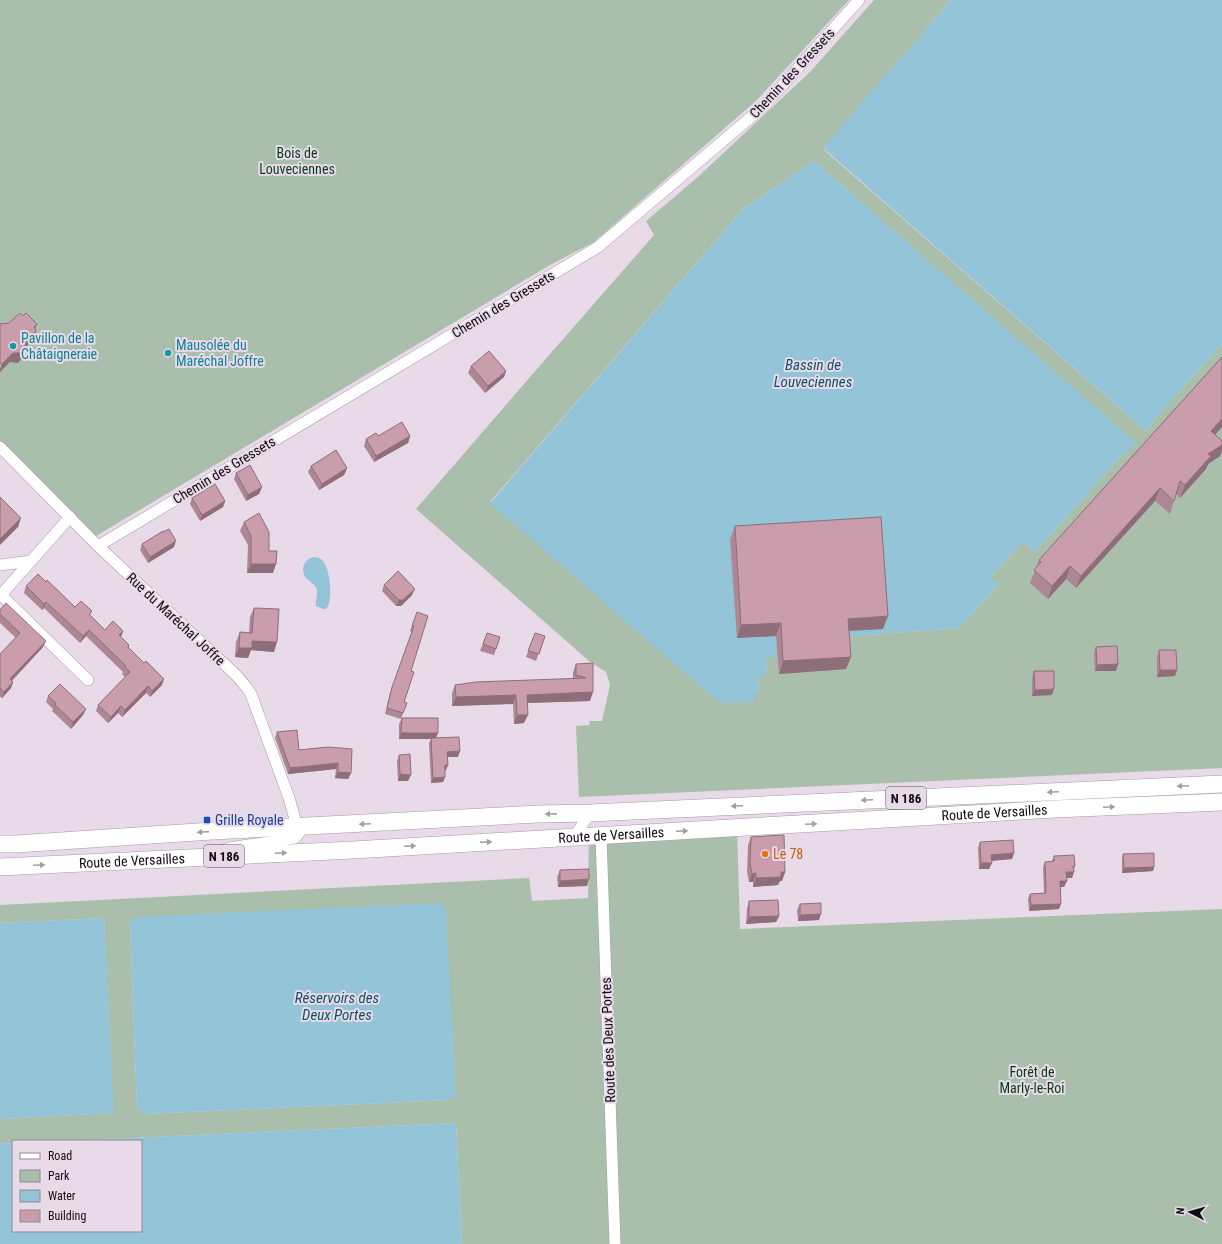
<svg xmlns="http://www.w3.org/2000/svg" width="1222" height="1244" viewBox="0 0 1222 1244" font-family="'Roboto Condensed',sans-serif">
<rect width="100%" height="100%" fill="#e8dae9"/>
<g fill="#a9bfac" fill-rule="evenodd">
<path d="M0,0H849L757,100L594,242L550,265L96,536L0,443Z"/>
<path d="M874,0H951L823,149L1146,431L1153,423L1155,418L1222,344V768L579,797L576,726L590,725L589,721H602L610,685L606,672L589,661L416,509L530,377L654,235L646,221L699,176L810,72ZM813,161L815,162L1135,443L1119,458L1035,552L1023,541L990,578L998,585L959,628L843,637L883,629L730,539L737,638L766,658L767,672L763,673L758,678L759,692H754L490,502L743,209Z"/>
<path d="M737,828L740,929L1222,909V1244H462L456,1123L63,1141H13V1143L0,1144V1119L113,1113L104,918L0,923V905L529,878L532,901L588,898L589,836ZM135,918L450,1100L144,1114L137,1108L130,922Z"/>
</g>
<g fill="#93c4d7">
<path d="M951,0H1222V344L1155,418L1153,423L1146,431L823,148Z"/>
<path d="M813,161L815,162L1136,443L1119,458L1035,552L1023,541L990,578L998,585L959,628L844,637L796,634L783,653H777V657L766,658L767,673H763V677L758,678L759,692L754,693L755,702L723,703L717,701L490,503L743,209Z"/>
<path d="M313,557C316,557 319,557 322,560C330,567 334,601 326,609H323L316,606C315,600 319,593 316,587C313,583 309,581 306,578C300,569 304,560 313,557Z"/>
<path d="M440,903L446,910L456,1095L450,1100L144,1114L137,1108L130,922L135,917Z"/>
<path d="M104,918L114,1113L0,1119V923Z"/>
<path d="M456,1123L462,1244H0V1144L13,1143V1231H141V1141H63Z"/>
</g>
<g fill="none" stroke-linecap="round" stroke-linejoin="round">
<defs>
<g id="minor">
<path d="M0,447L98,546L236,675L247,688L251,694L289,798L299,833L295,838L229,848L222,851"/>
<path d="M98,546L598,247L764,106L859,0"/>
<path d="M0,565L31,561"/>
<path d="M1,595L88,680"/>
<path d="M0,596L70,517"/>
<path d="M601,836L615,1244"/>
<path d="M574,837L590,813"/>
</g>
<g id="primary">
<path d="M0,844H16L212,831L539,814L590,813L1222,784"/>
<path id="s1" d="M0,867L353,850L1055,809L1222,802"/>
</g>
</defs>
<use href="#minor" stroke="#a699a7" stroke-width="12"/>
<use href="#primary" stroke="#a699a7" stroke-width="18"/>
<use href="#minor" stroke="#fff" stroke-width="11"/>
<use href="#primary" stroke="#fff" stroke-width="17"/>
</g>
<g fill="#ae8795">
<path d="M1222,357V427L1215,435L1222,441V450L1220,456L1208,464L1206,469L1180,498L1176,494L1170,514L1155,501L1076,588L1066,579L1048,599L1030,583L1039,560Z"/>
<path d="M471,366L506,371L504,377L485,393L468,373Z"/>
<path d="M378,436H410L408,443L374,462L364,446L366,439Z"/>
<path d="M311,466L347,468L344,475L319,490L308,472Z"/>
<path d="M236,473L262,487L259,494L246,501L234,479Z"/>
<path d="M192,498L225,501L223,507L200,521L190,504Z"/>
<path d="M244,522L269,551L273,573H247L248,545L240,531Z"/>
<path d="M735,526L883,629L849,631L846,669L779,674L776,636L737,638L730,539Z"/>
<path d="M163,532L174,547L148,563L140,550L142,544Z"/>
<path d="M46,582L75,607L92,611L90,615L105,630L123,631L121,637L129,645L128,648L162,685L150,697L146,693L122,717L118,713L108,723L96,711L98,705L125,677L122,674L123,672L86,636L80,643L44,608L42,610L24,593L26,586Z"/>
<path d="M384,585L412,595L401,606H396L382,591Z"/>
<path d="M254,608L274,652L251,650L248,658L235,657L236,642L240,632L249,633L250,617Z"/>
<path d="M0,610L43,647L12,681L13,682L11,688L2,698L0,697V654L16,638L0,623Z"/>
<path d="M417,612L411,671L404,702L407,703L401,719L385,714L390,693L412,632L410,631Z"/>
<path d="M487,633L500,637L494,655L480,651Z"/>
<path d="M535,633L545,636L536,661L526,657Z"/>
<path d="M1096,647L1116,671H1095L1094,653Z"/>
<path d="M1159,650L1175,676L1157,677V657Z"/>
<path d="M593,663L590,701L527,703L524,723L514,724L513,704L452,706V693L455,685L573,679V672L576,664Z"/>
<path d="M1034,671L1052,695L1032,696V678Z"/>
<path d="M48,696L86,709L83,715L71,729L52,711L53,709L46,702Z"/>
<path d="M402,718L438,733L436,738L458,757H448V765L446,770H445V777L443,782L431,783L429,743L431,739H399V724Z"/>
<path d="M277,732L299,750L328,747L351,773L348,779L335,778L336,769L288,774L275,738Z"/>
<path d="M399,755L408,781H398L397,761Z"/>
<path d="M751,837L785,872L782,881H780L778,885L753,887V882H749L747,872L748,845Z"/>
<path d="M980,842L1014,853L1012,859L991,861L989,869H979L978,848Z"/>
<path d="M1123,854L1154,867L1153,871L1122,873V859Z"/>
<path d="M1054,856L1075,866L1072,878H1066L1064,887H1060L1059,909L1029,911L1028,899L1030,894L1044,893L1043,867L1045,862L1052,861Z"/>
<path d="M560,870L587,886L558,887L557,877Z"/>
<path d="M749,901L779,916L776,922L746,924L747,908Z"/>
<path d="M800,904L819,920L798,921L797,910Z"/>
</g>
<g fill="#8d6e79">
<path d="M37,324L33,334L36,331L33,340L21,351L25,342L34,327Z"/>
<path d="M25,349L22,358L18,363L10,362L0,372V369L2,364L13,353Z"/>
<path d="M506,371L504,377L485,393L488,386Z"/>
<path d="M1222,419V427L1206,444L1211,431Z"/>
<path d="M410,436L408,443L374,462L376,456Z"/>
<path d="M1222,445V450L1220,456L1208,464L1206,469L1180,498L1185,485L1208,454Z"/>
<path d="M347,468L344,475L319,490L322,484Z"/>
<path d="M262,487L259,494L246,501L248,495Z"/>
<path d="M1160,488L1155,501L1076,588L1081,576Z"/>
<path d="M225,501L223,507L200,521L202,515Z"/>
<path d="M21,518L18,527L0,545V539Z"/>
<path d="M176,541L174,547L148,563L150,557Z"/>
<path d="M251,564H276L273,573H247Z"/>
<path d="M1070,566L1066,579L1048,599L1052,586Z"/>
<path d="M415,589L412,595L401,606H396L399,600Z"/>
<path d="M46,602L44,608L42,610L44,604Z"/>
<path d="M888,616L883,629L843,631L848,619Z"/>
<path d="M781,623L776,636L737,638L741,625Z"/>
<path d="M89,630L86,636L80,643L83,636Z"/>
<path d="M123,631L121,637L119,635Z"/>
<path d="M46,641L43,647L7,685L10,679Z"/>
<path d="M252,641L277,642L274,652L251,650L248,658L235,657L239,648Z"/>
<path d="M851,657L846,669L779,674L783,661Z"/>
<path d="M1118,664L1116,671H1095L1097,665Z"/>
<path d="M1160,670H1177L1175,676L1157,677Z"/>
<path d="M164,679L162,685L150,697L152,691Z"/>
<path d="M13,682L11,688L2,698L4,692Z"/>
<path d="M148,686L146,693L122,717L125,710Z"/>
<path d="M1054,689L1052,695L1032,696L1035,690Z"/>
<path d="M593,692L590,701L524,703L527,695Z"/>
<path d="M516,695L513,704L452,706L456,697Z"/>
<path d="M121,706L118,713L108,723L111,717Z"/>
<path d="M86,709L83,715L71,729L73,722Z"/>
<path d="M517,715H528L524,723L514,724Z"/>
<path d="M401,733H438L435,739L431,738V739H399Z"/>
<path d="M460,751L458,757H445L447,752Z"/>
<path d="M338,763L336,769L288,774L290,768Z"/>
<path d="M445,765H448L446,770H443Z"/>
<path d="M338,772L351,773L348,779L335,778Z"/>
<path d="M400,774L411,775L408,781H398Z"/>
<path d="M445,777L443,782L431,783L433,778Z"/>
<path d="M1014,853L1012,859L989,861L991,855Z"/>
<path d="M981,863H992L989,869H979Z"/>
<path d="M1154,867L1153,871L1122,873L1124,868Z"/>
<path d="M781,872H785L782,881H780L778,885L753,887L756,878Z"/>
<path d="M1066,872H1074L1072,878H1064Z"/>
<path d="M756,873L753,882H749L752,874Z"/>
<path d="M589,879L587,886L558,887L560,881Z"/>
<path d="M1060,881H1067L1064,887H1057Z"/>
<path d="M1061,904L1059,909L1029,911L1031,905Z"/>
<path d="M821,914L819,920L798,921L800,915Z"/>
<path d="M779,916L776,922L746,924L749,917Z"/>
</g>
<g fill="#ca9dad" stroke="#8d6e79">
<path d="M20,313L23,316L26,313L37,324L34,327L36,331L25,342V349L22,353H13L2,364L0,363V324L9,323Z"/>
<path d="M489,351L506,371L488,386L471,366Z"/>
<path d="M1222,357V419L1211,431L1222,441V445L1208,454L1211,456L1185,485L1180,481L1174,501L1160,488L1081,576L1070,566L1052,586L1034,570L1041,562L1039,560Z"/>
<path d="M402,422L410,436L376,456L366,439L376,433L378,436Z"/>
<path d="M336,450L347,468L322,484L311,466Z"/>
<path d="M250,465L262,487L248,495L236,473Z"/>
<path d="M215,484L225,501L202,515L192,498Z"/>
<path d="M0,497L21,518L0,539Z"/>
<path d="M259,513L269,532V551H277L276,564H251V536L244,522Z"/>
<path d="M881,517L888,616L848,619L851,657L783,661L781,623L741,625L735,526Z"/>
<path d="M169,529L176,541L150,557L142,544L163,531V532Z"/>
<path d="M398,571L415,589L403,600H399L384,585Z"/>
<path d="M38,574L46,582L47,580L75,607L81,601L92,611L89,614L105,630L113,621L123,631L119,635L129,645L128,647L144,663L146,661L164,679L152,691L148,686L125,710L121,706L111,717L98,705L130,672L125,667L126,666L89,630L83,636L46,602L44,604L26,586Z"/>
<path d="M6,603L46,641L10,679L13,682L4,692L0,688V654L20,633L0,614V610Z"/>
<path d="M254,608L279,609L277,642L252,641V648H239L240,632L252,633Z"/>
<path d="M417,612L428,616L411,671L414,672L404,702L407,703L403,713L387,708L392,687L414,626H412Z"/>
<path d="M487,633L500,637L496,649L483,644Z"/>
<path d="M535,633L545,636L539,654L528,651Z"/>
<path d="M1117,646L1118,664L1097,665L1096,647Z"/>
<path d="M1159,650H1176L1177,670H1160Z"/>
<path d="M593,663V692L527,695L528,715H517L516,695L456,697L455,685L476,682L586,678L576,675V664Z"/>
<path d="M1034,671H1054V689L1035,690Z"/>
<path d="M60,684L86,709L73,722L55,705L56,703L48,696Z"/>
<path d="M402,718H438V733H401Z"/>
<path d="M297,730L299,750L328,747L352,749L351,773L338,772V763L290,768L277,732Z"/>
<path d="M459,737L460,751L447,752L448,765H445V777L433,778L431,738Z"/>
<path d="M410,754L411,775L400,774L399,755Z"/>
<path d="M784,835L785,872H781V877L756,878V873L752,874L750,863L751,837Z"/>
<path d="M1013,840L1014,853L991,855L992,863H981L980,842Z"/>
<path d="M1154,853V867L1124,868L1123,854Z"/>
<path d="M1074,855L1075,866H1073L1074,872H1066L1067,881H1060L1061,904L1031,905L1030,894L1046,893L1045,862L1054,861V856Z"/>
<path d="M589,869V879L560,881V870Z"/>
<path d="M778,900L779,916L749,917V901Z"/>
<path d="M821,903V914L800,915V904Z"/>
</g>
<defs><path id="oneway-solid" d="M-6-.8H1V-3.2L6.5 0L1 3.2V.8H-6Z"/></defs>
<g fill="#9f9ea0">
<use href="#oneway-solid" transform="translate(1183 786) rotate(178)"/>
<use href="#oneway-solid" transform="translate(1053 792) rotate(178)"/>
<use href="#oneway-solid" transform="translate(867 800) rotate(177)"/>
<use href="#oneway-solid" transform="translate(737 806) rotate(177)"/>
<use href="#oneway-solid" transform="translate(1109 807) rotate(-2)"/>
<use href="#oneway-solid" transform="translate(551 814) rotate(179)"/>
<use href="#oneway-solid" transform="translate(365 824) rotate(177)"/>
<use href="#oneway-solid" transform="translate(811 824) rotate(-3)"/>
<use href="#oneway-solid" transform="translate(682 831) rotate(-3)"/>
<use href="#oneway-solid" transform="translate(203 832) rotate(176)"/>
<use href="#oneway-solid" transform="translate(486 842) rotate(-3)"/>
<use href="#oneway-solid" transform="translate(410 846) rotate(-3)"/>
<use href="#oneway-solid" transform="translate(281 853) rotate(-3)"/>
<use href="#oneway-solid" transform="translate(39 865) rotate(-3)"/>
</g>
<g fill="#0f9aa8" stroke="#e8dae9" stroke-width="1.5">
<circle cx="13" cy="346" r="4"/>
<circle cx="168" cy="353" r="4"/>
</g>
<rect fill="#1a4fb4" stroke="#e8dae9" stroke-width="1.5" x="203" y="816" width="8" height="8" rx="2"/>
<circle fill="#e8710a" stroke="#e8dae9" stroke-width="1.5" cx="765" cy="854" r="4"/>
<g text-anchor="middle" stroke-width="4" stroke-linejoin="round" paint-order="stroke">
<g fill="#e8dae9" stroke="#514a52" stroke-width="1">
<rect x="886" y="787" width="40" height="22" rx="3"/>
<rect x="204" y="845" width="40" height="22" rx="3"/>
</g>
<g font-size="13" font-weight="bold" fill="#100c11">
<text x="906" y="803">N 186</text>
<text x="224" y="861">N 186</text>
</g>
<g font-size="14" fill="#100c11" stroke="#e8dae9">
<text transform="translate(792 73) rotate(-47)" y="5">Chemin des Gressets</text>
<text transform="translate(503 304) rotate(-31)" y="5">Chemin des Gressets</text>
<text transform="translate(224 470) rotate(-31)" y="5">Chemin des Gressets</text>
<text transform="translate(176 619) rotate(43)" y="5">Rue du Maréchal Joffre</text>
<text dy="5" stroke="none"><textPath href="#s1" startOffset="996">Route de Versailles</textPath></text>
<text dy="5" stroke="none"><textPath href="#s1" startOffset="612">Route de Versailles</textPath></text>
<text dy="5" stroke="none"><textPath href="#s1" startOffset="132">Route de Versailles</textPath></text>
<text transform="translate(608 1040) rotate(-92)" y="5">Route des Deux Portes</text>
</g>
<g font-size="14" fill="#033e16" stroke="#e8dae9">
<text x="297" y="158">Bois de<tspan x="297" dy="16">Louveciennes</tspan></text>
<text x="1032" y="1077">Forêt de<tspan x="1032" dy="16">Marly-le-Roi</tspan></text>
</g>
<g font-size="14" fill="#0d838f" stroke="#e8dae9" text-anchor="start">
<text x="21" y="343">Pavillon de la<tspan x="21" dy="16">Châtaigneraie</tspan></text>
<text x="176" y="350">Mausolée du<tspan x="176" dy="16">Maréchal Joffre</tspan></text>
</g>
<g font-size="14" fill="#164399" stroke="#e8dae9" text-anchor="start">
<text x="215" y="825">Grille Royale</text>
</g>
<g font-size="14" fill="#c56008" stroke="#e8dae9" text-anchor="start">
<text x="773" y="859">Le 78</text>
</g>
<g font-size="15" font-style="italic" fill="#0e5165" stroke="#e8dae9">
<text x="813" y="370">Bassin de<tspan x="813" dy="17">Louveciennes</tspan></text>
<text x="337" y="1003">Réservoirs des<tspan x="337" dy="17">Deux Portes</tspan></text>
</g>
</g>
<rect x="12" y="1140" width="130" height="92" fill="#e8dae9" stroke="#928893"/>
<rect x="20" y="1153" width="20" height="6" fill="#ffffff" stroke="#928893"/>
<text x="48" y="1160" font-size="12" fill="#100c11">Road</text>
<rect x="20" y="1170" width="20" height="12" fill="#a9bfac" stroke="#928893"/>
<text x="48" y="1180" font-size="12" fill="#100c11">Park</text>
<rect x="20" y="1190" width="20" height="12" fill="#93c4d7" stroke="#928893"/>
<text x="48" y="1200" font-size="12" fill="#100c11">Water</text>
<rect x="20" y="1210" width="20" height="12" fill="#ca9dad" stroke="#928893"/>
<text x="48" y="1220" font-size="12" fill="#100c11">Building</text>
<g transform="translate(1190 1212) rotate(276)" stroke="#e8dae9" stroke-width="3" paint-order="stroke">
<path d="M0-3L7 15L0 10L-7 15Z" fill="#100c11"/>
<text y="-6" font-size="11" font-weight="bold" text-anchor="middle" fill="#100c11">N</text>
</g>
</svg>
